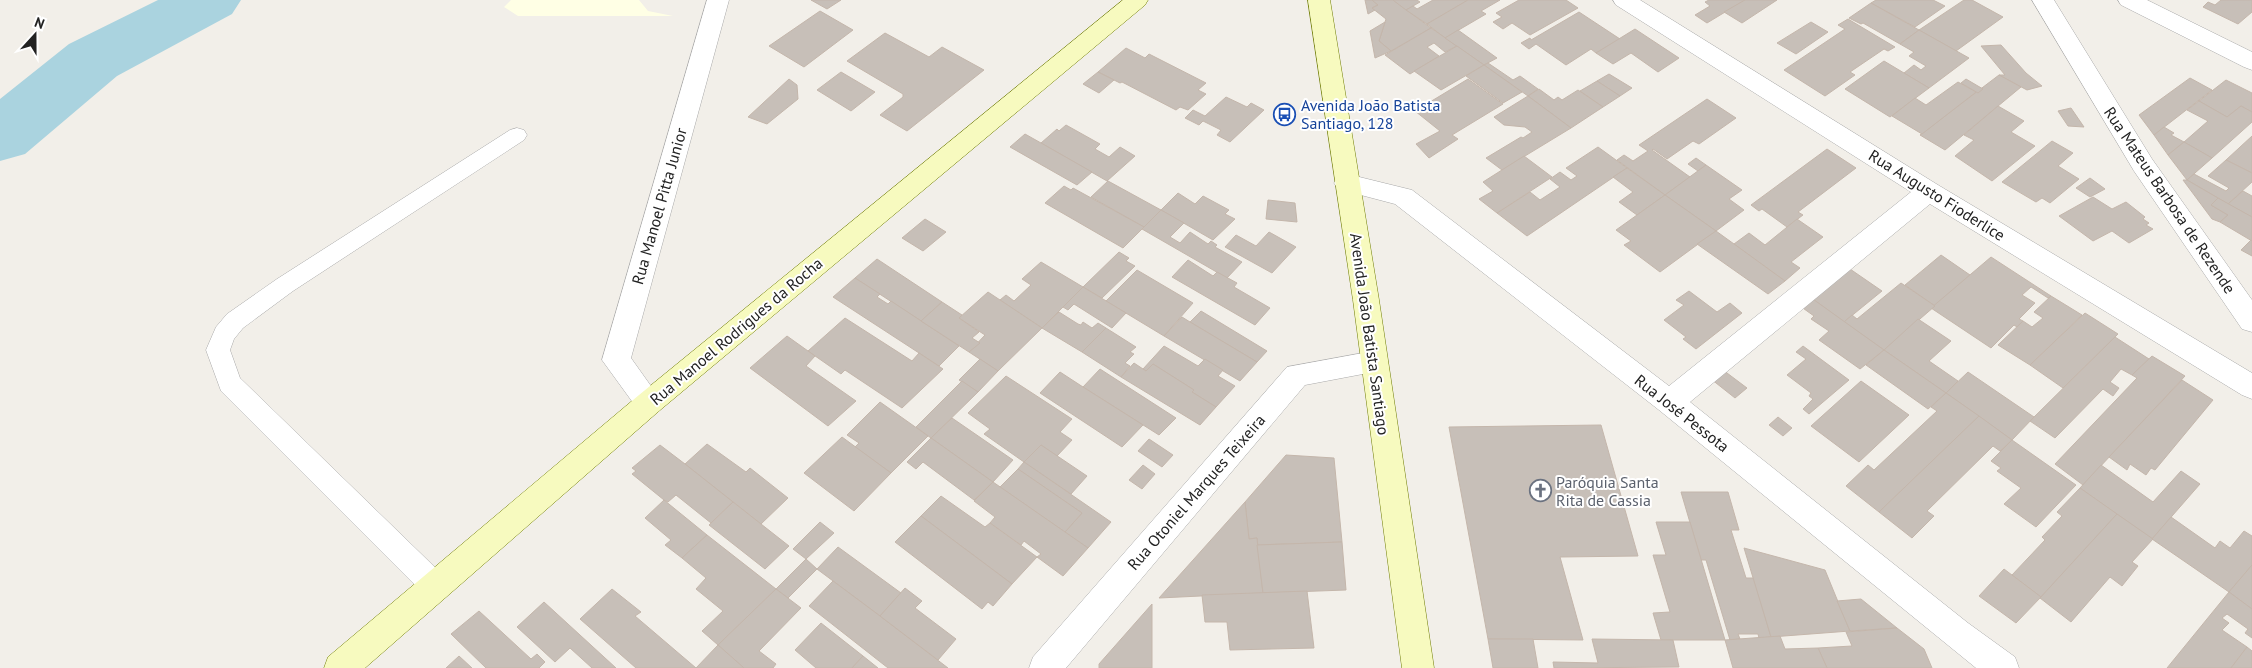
<svg xmlns="http://www.w3.org/2000/svg" width="2252" height="668" viewBox="0 0 2252 668" font-family="'PT Sans',sans-serif">
<rect width="100%" height="100%" fill="#f2efe9"/>
<path fill="#ffffe5" d="M511,0H639L648,11L673,16H518L504,7Z"/>
<g fill="none" stroke-linecap="round" stroke-linejoin="round">
<path fill="#aad3df" fill-rule="evenodd" d="M158,0H241L232,14L117,76L25,154L0,161V99L69,44Z"/>
</g>
<g fill="#c7bfb8" stroke="#c4b6ab">
<path d="M811,0H841L827,9Z"/>
<path d="M1365,0H1372L1378,5L1372,8L1375,10L1368,14Z"/>
<path d="M1372,0H1393L1431,28L1391,51L1379,41L1386,19L1372,8L1378,5Z"/>
<path d="M1393,0H1417L1420,2L1406,10Z"/>
<path d="M1433,0H1468L1427,24L1406,10L1413,6L1417,9Z"/>
<path d="M1468,0H1500L1481,11L1486,14L1445,38L1427,24Z"/>
<path d="M1519,0H1566L1578,8L1530,35L1512,23L1503,29L1493,22L1502,17L1496,13Z"/>
<path d="M1709,0H1745L1707,23L1695,15L1710,6L1705,2Z"/>
<path d="M1745,0H1777L1742,23L1724,12Z"/>
<path d="M1876,0H1933L1945,6L1915,27L1871,3Z"/>
<path d="M1964,0H1972L2003,17L1956,51L1919,30Z"/>
<path d="M2221,0H2252V12L2238,24L2203,7L2208,2L2215,5Z"/>
<path d="M1871,3L1894,16L1919,30L1900,44L1863,23L1861,24L1849,18Z"/>
<path d="M820,11L853,30L804,67L769,46Z"/>
<path d="M1579,12L1620,39L1596,53L1591,49L1566,65L1536,44L1529,49L1521,43L1530,38L1531,40Z"/>
<path d="M1848,19L1895,47L1888,51L1884,49L1850,72L1855,75L1825,96L1784,70L1845,29L1838,25Z"/>
<path d="M1385,22L1379,41L1391,51L1375,58L1370,31Z"/>
<path d="M1811,22L1828,32L1796,54L1777,43Z"/>
<path d="M1431,28L1457,46L1445,52L1434,43L1427,47L1439,56L1410,74L1385,55Z"/>
<path d="M1635,29L1679,58L1658,72L1631,53L1613,64L1596,53Z"/>
<path d="M1458,30L1497,58L1484,65L1445,38Z"/>
<path d="M1919,30L1969,58L1929,88L1904,73L1914,65L1921,70L1926,66L1909,56L1914,52L1900,44Z"/>
<path d="M885,33L929,57L942,47L984,70L907,131L880,115L903,97V94L847,61Z"/>
<path d="M2001,45L2026,73L2042,86L2027,90L1999,75H2005L1981,46Z"/>
<path d="M1457,46L1484,65L1441,90L1414,71Z"/>
<path d="M1126,48L1145,58L1149,54L1206,83L1198,90L1206,94L1188,110L1180,107L1176,110L1122,82L1120,83L1098,72Z"/>
<path d="M1884,61L1929,88L1890,117L1845,89Z"/>
<path d="M1488,63L1513,80L1520,76L1538,89L1528,96L1484,65Z"/>
<path d="M1484,65L1522,92L1503,103L1466,76Z"/>
<path d="M841,72L875,92L851,111L817,90Z"/>
<path d="M1098,72L1114,80L1099,93L1083,84Z"/>
<path d="M1609,74L1632,88L1620,96L1597,81Z"/>
<path d="M1999,75L2021,87L1945,150L1920,135Z"/>
<path d="M2190,78L2212,90L2154,135L2139,115Z"/>
<path d="M789,79L797,85L798,99L767,124L748,117Z"/>
<path d="M1468,79L1503,104L1452,135L1458,139L1429,158L1416,144L1440,131L1415,111Z"/>
<path d="M1966,79L1983,89L1978,93L1961,83Z"/>
<path d="M2226,80L2252,93V112L2241,106L2227,117L2199,101Z"/>
<path d="M1597,81L1620,96L1603,107L1580,91Z"/>
<path d="M1958,82L1976,92L1922,134L1892,116L1915,98L1926,105Z"/>
<path d="M1539,89L1554,100L1558,97L1562,100L1578,90L1603,107L1571,128L1528,96Z"/>
<path d="M1528,96L1571,128L1502,170L1486,158L1521,137L1523,138L1532,132L1525,127L1504,125L1494,117Z"/>
<path d="M1226,97L1247,107L1251,103L1264,110L1230,142L1217,135L1221,130L1203,121L1199,125L1185,118L1193,110L1205,116Z"/>
<path d="M1707,99L1736,118L1699,144L1693,141L1667,159L1653,149L1652,150L1690,177L1665,195L1617,160L1624,155L1633,161L1648,151L1639,145Z"/>
<path d="M2199,101L2227,117L2241,106L2252,112V122L2212,158L2184,142L2208,121L2187,110Z"/>
<path d="M1998,106L2024,121L2011,132L2035,146L1992,181L1955,156L1974,140L1964,135Z"/>
<path d="M2071,108L2084,127L2068,126L2058,111Z"/>
<path d="M1066,125L1100,144L1095,149L1109,157L1120,147L1135,156L1107,181L1041,143L1057,129L1059,131Z"/>
<path d="M2164,127L2174,133L2171,135L2184,142L2168,155L2154,135Z"/>
<path d="M1025,134L1041,143L1092,172L1077,185L1010,147Z"/>
<path d="M2252,136V173L2226,160Z"/>
<path d="M2052,141L2073,153L2058,166L2079,179L2050,203L2042,198L2036,202L2002,182Z"/>
<path d="M2184,142L2212,158L2187,180L2168,155Z"/>
<path d="M1598,147L1627,168L1527,236L1497,213L1530,192L1540,200L1560,187L1550,179L1560,172L1571,180L1577,176L1566,168Z"/>
<path d="M1827,149L1856,168L1798,212L1803,215L1787,227L1762,209L1759,211L1751,205Z"/>
<path d="M1524,156L1552,177L1497,213L1479,199L1493,191L1483,182Z"/>
<path d="M1696,158L1706,165L1698,171L1688,164Z"/>
<path d="M2226,160L2252,173V182L2228,204L2187,180L2194,174L2226,191L2229,188L2208,176Z"/>
<path d="M1706,165L1742,190L1729,199L1744,210L1716,231L1665,195Z"/>
<path d="M1627,168L1665,195L1637,215L1619,202L1633,192L1613,177Z"/>
<path d="M2090,178L2105,189L2090,197L2076,188Z"/>
<path d="M2183,180H2187L2218,198L2211,205L2228,215L2220,222L2212,219Z"/>
<path d="M1108,181L1161,210L1144,227L1091,197Z"/>
<path d="M1064,186L1071,190L1073,188L1144,227L1123,248L1045,203Z"/>
<path d="M2243,191L2252,196V217L2228,204Z"/>
<path d="M1178,193L1195,204L1203,196L1229,210L1225,214L1235,219L1213,240L1161,210Z"/>
<path d="M1665,195L1716,231L1660,272L1624,245L1631,241L1616,230Z"/>
<path d="M2093,197L2112,209L2126,202L2145,217L2143,219L2149,223L2146,225L2153,229L2129,243L2112,231L2093,241L2059,216Z"/>
<path d="M2218,198L2252,217V241L2220,222L2228,215L2211,205Z"/>
<path d="M1268,200L1295,203L1297,222L1266,219Z"/>
<path d="M1161,210L1184,223L1170,237L1180,243L1190,232L1208,244L1211,241L1217,245L1215,247L1242,262L1227,278L1142,229Z"/>
<path d="M925,219L946,232L923,251L902,238Z"/>
<path d="M1797,219L1823,237L1791,262L1800,268L1785,281L1734,244L1749,233L1765,245Z"/>
<path d="M1716,231L1734,244L1785,281L1768,294L1697,244Z"/>
<path d="M1269,232L1296,247L1272,273L1225,247L1236,235L1256,246Z"/>
<path d="M2251,240L2252,241V256L2241,250Z"/>
<path d="M1119,252L1129,258L1126,261L1135,266L1102,298L1083,287Z"/>
<path d="M1941,255L1970,275L1935,306L1905,285Z"/>
<path d="M1991,257L2051,296L2048,298L2031,287L2022,295L2035,303L2019,319L2023,321L2017,327L2014,325L1991,348L1931,308Z"/>
<path d="M877,259L942,302L921,321L855,278Z"/>
<path d="M1188,260L1213,276L1217,272L1237,283L1234,287L1270,308L1255,325L1172,277Z"/>
<path d="M1041,262L1083,287L1042,328L1000,300L1006,295L1014,301L1031,285L1022,279Z"/>
<path d="M1850,269L1882,291L1844,322L1810,297Z"/>
<path d="M1137,270L1193,303L1164,336L1106,301Z"/>
<path d="M855,278L880,294L877,297L888,304L891,301L959,346L939,366L833,297Z"/>
<path d="M1901,283L1935,306L1884,350L1844,322L1852,315L1857,319Z"/>
<path d="M1083,287L1126,313L1112,328L1074,304L1068,310L1063,307Z"/>
<path d="M1689,291L1717,312L1730,303L1742,313L1696,349L1683,339L1686,337L1664,320L1684,305L1676,300Z"/>
<path d="M988,292L1042,328L998,371L969,352L985,335L959,318Z"/>
<path d="M2051,296L2082,315L2030,365L1998,345L2023,321L2032,327L2043,318L2034,312Z"/>
<path d="M1810,297L1884,350L1860,369L1819,340L1829,331L1811,319L1814,316L1800,306Z"/>
<path d="M942,302L962,315L959,318L979,332L972,338L980,343L969,352L921,321Z"/>
<path d="M1201,311L1267,351L1257,362L1190,322Z"/>
<path d="M1059,312L1078,324L1081,325L1083,322L1092,328L1098,323L1106,328L1082,352L1042,328Z"/>
<path d="M2085,313L2118,334L2063,388L2030,365Z"/>
<path d="M1182,317L1190,322L1257,362L1240,381L1164,336Z"/>
<path d="M845,318L912,361L919,353L943,369L902,408L845,370L841,374L808,351Z"/>
<path d="M1918,319L1951,341L1929,361L1958,381L1946,393L1884,350Z"/>
<path d="M1106,328L1136,347L1130,352L1134,354L1125,363L1130,366L1121,377L1082,352Z"/>
<path d="M787,336L815,356L806,366L856,401L828,426L750,368Z"/>
<path d="M2115,337L2149,359L2132,375L2121,369L2110,382L2119,388L2113,396L2103,389L2055,438L2030,421Z"/>
<path d="M1164,346L1198,366L1205,359L1223,370L1218,376L1235,386L1216,407L1192,392L1194,390L1153,364L1146,371L1143,369Z"/>
<path d="M1803,346L1849,380L1809,414L1803,409L1813,399L1809,396L1811,393L1787,375L1806,359L1796,352Z"/>
<path d="M1884,350L1946,393L1928,409L1866,365Z"/>
<path d="M2152,356L2185,376L2083,485L2055,464L2137,378L2132,375Z"/>
<path d="M980,359L998,371L978,392L959,380Z"/>
<path d="M1134,363L1146,371L1153,364L1194,390L1192,392L1216,407L1200,425L1121,377Z"/>
<path d="M1100,369L1176,418L1159,435L1083,387Z"/>
<path d="M1723,370L1747,388L1735,398L1711,379Z"/>
<path d="M1060,372L1083,387L1143,425L1122,447L1040,393Z"/>
<path d="M1968,372L2034,417L2012,440L1946,393Z"/>
<path d="M1006,376L1072,419L1060,432L1072,440L1057,456L1041,445L1024,462L984,434L990,429L968,413Z"/>
<path d="M2182,380L2213,400L2155,470L2151,468L2146,475L2130,464L2127,470L2109,457Z"/>
<path d="M962,381L978,392L931,438L916,427Z"/>
<path d="M1861,381L1909,415L1859,462L1811,426Z"/>
<path d="M1946,393L1979,416L1879,512L1846,486L1868,465L1874,470L1937,411L1931,407Z"/>
<path d="M880,402L928,436L891,473L855,447L859,443L847,435Z"/>
<path d="M1979,416L2012,440L2000,451L1993,446L1927,511L1934,516L1912,538L1879,512Z"/>
<path d="M1778,417L1792,428L1783,436L1769,425Z"/>
<path d="M952,418L1013,460L993,482L931,438Z"/>
<path d="M1601,425L1638,556L1560,557L1583,640L1488,639L1449,427Z"/>
<path d="M842,437L891,473L854,511L804,473Z"/>
<path d="M931,438L993,482L974,500L923,462L916,469L907,462Z"/>
<path d="M1149,439L1173,455L1162,467L1138,451Z"/>
<path d="M2012,440L2076,485L2036,527L2004,504L2021,488L1997,471L2001,468L1991,461Z"/>
<path d="M707,444L746,472L750,468L788,498L761,524L685,464Z"/>
<path d="M660,445L685,464L733,502L711,523L676,495L668,502L664,500L632,474L636,471L632,468Z"/>
<path d="M1041,445L1087,476L1071,494L1024,462Z"/>
<path d="M1286,455L1334,458L1342,542L1257,545V538L1249,539L1245,502Z"/>
<path d="M1024,462L1111,522L1088,548L1065,532L1082,513L1018,469Z"/>
<path d="M1143,465L1155,474L1142,489L1129,480Z"/>
<path d="M2101,465L2153,502L2181,471L2200,484L2152,539L2080,488Z"/>
<path d="M1018,469L1082,513L1065,532L1000,487Z"/>
<path d="M993,482L1088,548L1063,576L1037,557L1041,554L1024,541L1021,545L990,523L995,517L974,501Z"/>
<path d="M2080,488L2117,514L2041,597L2012,575L2045,540L2042,537L2062,516L2057,512Z"/>
<path d="M1681,492H1728L1739,530H1731L1746,578H1754L1771,637L1759,638L1758,634H1738L1740,639L1730,640L1706,560H1701Z"/>
<path d="M941,496L985,527L990,523L1037,557L1012,584L921,516Z"/>
<path d="M664,500L707,535L682,558L665,545L671,540L645,518Z"/>
<path d="M733,502L789,546L765,569L709,525Z"/>
<path d="M1245,502L1249,539L1257,538L1263,593L1159,598Z"/>
<path d="M2117,514L2153,539L2132,562L2138,566L2122,586L2110,577L2071,622L2040,598Z"/>
<path d="M921,516L1012,584L993,606L988,602L982,609L895,542Z"/>
<path d="M2171,517L2215,548L2220,541L2230,548L2244,531L2252,536V565L2229,592L2152,539Z"/>
<path d="M820,522L834,533L806,559L793,549Z"/>
<path d="M1656,522H1690L1725,640H1661L1653,613L1670,612L1653,555H1666Z"/>
<path d="M707,535L776,589L718,645L702,631L723,611L696,589L706,578L682,558Z"/>
<path d="M1342,542L1346,590L1263,593L1257,545Z"/>
<path d="M838,547L901,593L880,616L817,569Z"/>
<path d="M1744,548L1825,570L1850,631L1771,637Z"/>
<path d="M806,559L817,569L788,598L776,589Z"/>
<path d="M2252,565V609L2229,592Z"/>
<path d="M2004,569L2041,597L2016,623L1979,596Z"/>
<path d="M833,581L880,616L948,668H888L809,606Z"/>
<path d="M905,588L922,601L915,608L956,639L938,660L880,616Z"/>
<path d="M612,589L641,612L635,616L696,668H636L580,619Z"/>
<path d="M776,589L801,608L759,651L776,664L773,668H744L718,645Z"/>
<path d="M1307,591L1314,648L1230,650L1227,622H1205L1202,595Z"/>
<path d="M2229,592L2252,609V638L2245,633L2248,629L2227,614L2222,618L2229,623L2222,630L2247,647L2231,668H2167Z"/>
<path d="M1861,599L1897,628L1850,631L1837,601Z"/>
<path d="M544,602L616,668H592L570,648L555,662L517,627Z"/>
<path d="M1152,604V668H1099V664Z"/>
<path d="M479,611L531,659L537,654L545,662L539,668H486L451,634Z"/>
<path d="M821,623L863,656L852,668H816L795,650Z"/>
<path d="M1897,628L1924,649L1932,668H1827L1818,648L1852,646L1846,632Z"/>
<path d="M1780,636L1785,649L1818,648L1827,668H1733L1725,640Z"/>
<path d="M1488,639H1533L1538,668H1493Z"/>
<path d="M1592,639L1673,640L1679,667L1554,668L1553,662L1598,663Z"/>
<path d="M718,645L744,668H696Z"/>
<path d="M2247,647L2252,651V668H2231Z"/>
<path d="M459,656L472,668H446Z"/>
<path d="M863,656L878,668H852Z"/>
</g>
<g fill="none" stroke-linecap="round" stroke-linejoin="round">
<defs>
<path id="lane" d="M517,128L524,130L527,135L524,140L293,291L243,328L234,339L230,350L240,378L446,578L450,587L446,596L436,600L426,596L221,391L206,350L216,327L227,314L277,279L510,130Z"/>
<g id="street">
<path d="M707,0H729L631,358L663,403L659,411L649,415L639,411L602,360Z"/>
<path d="M1613,0H1640L1938,185L2252,373V399L2242,395L1930,204L1690,402L1968,623L2015,657L2019,668H1976L1659,410L1395,204L1338,189L1334,183L1338,177L1347,174L1412,190L1669,386L1911,192L1616,5Z"/>
<path d="M2032,0H2054L2152,159L2252,300V332L2242,329L2134,171Z"/>
<path d="M2118,0H2147L2252,52V70L2244,67L2121,5Z"/>
<path d="M1374,351L1384,354L1388,362L1384,370L1305,385L1066,668H1029L1033,657L1287,367Z"/>
</g>
<g id="secondary">
<path d="M1123,0H1148L1145,5L659,411L365,668H324L328,657L639,395Z"/>
<path d="M1308,0H1330L1379,300L1434,668H1402L1353,300Z"/>
</g>
</defs>
<use href="#lane" stroke="#a9a9a9" stroke-width="1"/>
<use href="#street" stroke="#a9a9a9" stroke-width="1"/>
<use href="#secondary" stroke="#707d05" stroke-width="1"/>
<use href="#lane" fill="#fff" fill-rule="evenodd"/>
<use href="#street" fill="#fff" fill-rule="evenodd"/>
<use href="#secondary" fill="#f7fabf" fill-rule="evenodd"/>
</g>
<defs>
<symbol id="bus-ring" viewBox="-11 -11 22 22"><circle r="9.5" fill="#fff" stroke="#1a4fb4" stroke-width="1.5"/><path d="M-5-6H5V4H4V6H2V4H-2V6H-4V4H-5ZM-3.5-4V0h7V-4ZM-3.5 1.2v1.5H-2V1.2ZM2 1.2v1.5H3.5V1.2Z" fill="#1a4fb4"/></symbol>
<symbol id="church-ring" viewBox="-11 -11 22 22"><circle r="9.5" fill="#fff" stroke="#6b7280" stroke-width="1.5"/><path d="M-1.2-6h2.4v3.5h3.3v2.4h-3.3V6h-2.4V-.1h-3.3v-2.4h3.3Z" fill="#6b7280"/></symbol>
</defs>
<g fill-rule="evenodd">
<use href="#bus-ring" x="1272" y="102" width="25" height="25"/>
<use href="#church-ring" x="1528" y="478" width="25" height="25"/>
</g>
<g text-anchor="middle" stroke-width="4" stroke-linejoin="round" paint-order="stroke">
<g font-size="16" fill="#164399" stroke="#fff" text-anchor="start">
<text x="1301" y="111">Avenida João Batista<tspan x="1301" dy="18">Santiago, 128</tspan></text>
</g>
<g font-size="16" fill="#222" stroke="#fff">
<text transform="translate(1937 195) rotate(32)" y="6">Rua Augusto Fioderlice</text>
<text transform="translate(2170 200) rotate(56)" y="6">Rua Mateus Barbosa de Rezende</text>
<text transform="translate(659 206) rotate(-74)" y="6">Rua Manoel Pitta Junior</text>
<text transform="translate(736 331) rotate(-40)" y="6">Rua Manoel Rodrigues da Rocha</text>
<text transform="translate(1370 334) rotate(82)" y="6">Avenida João Batista Santiago</text>
<text transform="translate(1682 413) rotate(38)" y="6">Rua José Pessota</text>
<text transform="translate(1196 492) rotate(-49)" y="6">Rua Otoniel Marques Teixeira</text>
</g>
<g font-size="16" fill="#5b616d" stroke="#fff" text-anchor="start">
<text x="1556" y="488">Paróquia Santa<tspan x="1556" dy="18">Rita de Cassia</tspan></text>
</g>
</g>
<g transform="translate(35 35) rotate(21)" stroke="#ffffff" stroke-width="4" paint-order="stroke">
<path d="M0-4L9 19L0 12L-9 19Z" fill="#222222"/>
<text y="-8" font-size="14" font-weight="bold" text-anchor="middle" fill="#222222">N</text>
</g>
</svg>
